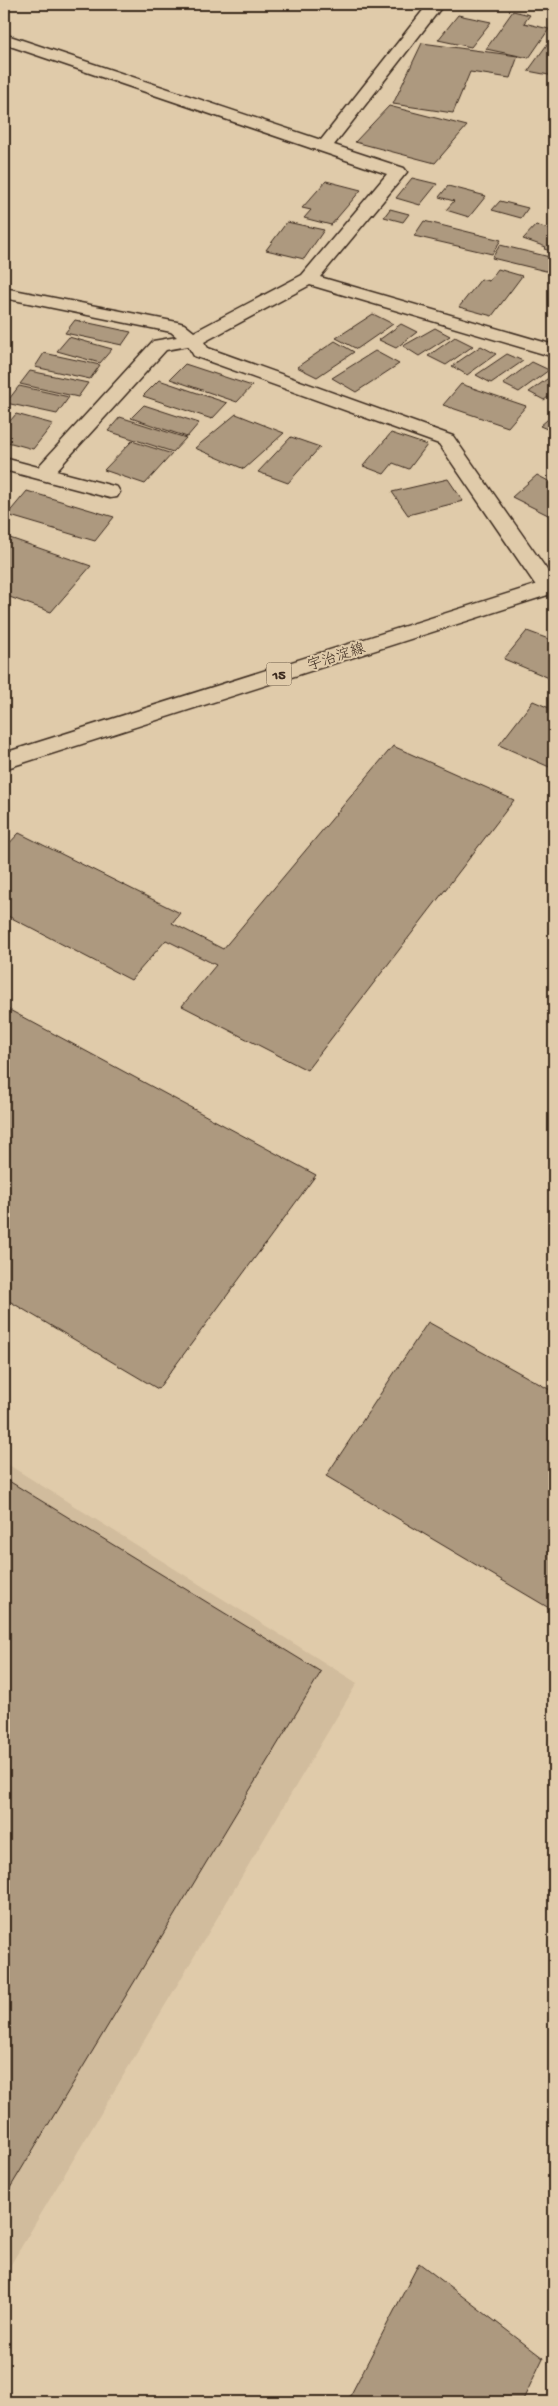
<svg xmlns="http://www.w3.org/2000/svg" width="558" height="2406" viewBox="0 0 558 2406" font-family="'Gochi Hand','Klee One',sans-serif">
<rect width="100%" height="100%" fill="#e0cbaa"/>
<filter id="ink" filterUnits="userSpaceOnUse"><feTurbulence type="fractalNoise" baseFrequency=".02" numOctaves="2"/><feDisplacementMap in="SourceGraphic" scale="10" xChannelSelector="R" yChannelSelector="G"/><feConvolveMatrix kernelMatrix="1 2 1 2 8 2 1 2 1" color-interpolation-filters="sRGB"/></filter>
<g filter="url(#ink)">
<path fill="#d1bc9d" d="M4,1462L357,1683L4,2276Z"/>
<g fill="#ad997f" stroke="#3b2a1e">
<path d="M513,11L530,15L524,23L549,29L529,58L486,49Z"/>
<path d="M458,15L491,22L471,47L438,40Z"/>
<path d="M551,39L554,40V76L528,71Z"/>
<path d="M422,43L518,56L510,78L470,72L453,113L393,104Z"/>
<path d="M389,106L467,126L435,163L355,142Z"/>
<path d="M412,178L437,184L420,205L396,198Z"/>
<path d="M326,181L361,190L331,225L304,218L311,210L302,208Z"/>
<path d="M448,186L486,196L469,217L446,210L454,201L439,197Z"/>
<path d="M500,201L528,208L521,218L492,210Z"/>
<path d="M390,209L409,214L403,222L384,217Z"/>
<path d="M424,221L501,240L492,254L414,236Z"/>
<path d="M287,222L324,230L304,259L266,250Z"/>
<path d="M536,225L554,231V252L544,249L546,247L523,239Z"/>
<path d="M500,245L554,258V273L492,258Z"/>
<path d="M498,269L522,276L492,316L459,307L481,279L489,281Z"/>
<path d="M373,314L393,324L357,349L336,338Z"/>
<path d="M75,320L131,332L122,345L65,333Z"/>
<path d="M401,324L417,332L396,348L379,340Z"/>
<path d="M435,328L450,336L419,356L403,346Z"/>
<path d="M69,337L112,349L100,363L57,351Z"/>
<path d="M455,337L473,346L446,365L428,356Z"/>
<path d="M335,341L354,352L317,377L297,367Z"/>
<path d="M481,346L496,354L467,375L452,366Z"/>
<path d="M375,351L399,364L356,392L332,378Z"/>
<path d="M44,353L100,365L90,379L35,367Z"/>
<path d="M507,354L523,361L491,383L476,375Z"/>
<path d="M532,362L549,370L519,392L503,384Z"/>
<path d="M185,364L252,386L237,402L170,379Z"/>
<path d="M30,371L88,383L78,397L20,384Z"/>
<path d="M554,374V393L544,400L529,392Z"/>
<path d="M159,380L227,403L212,419L143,396Z"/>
<path d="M461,384L526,406L508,427L443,405Z"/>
<path d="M19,386L69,397L57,414L6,403Z"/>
<path d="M144,405L199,423L187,437L131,418Z"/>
<path d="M16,414L53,424L33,449L4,441V428Z"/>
<path d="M236,414L284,433L244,469L195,448Z"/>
<path d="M554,414V432L540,426Z"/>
<path d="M120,417L186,438L173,452L108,431Z"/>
<path d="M391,433L427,445L409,469L393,463L384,474L363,466Z"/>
<path d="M291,437L320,447L288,483L258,472Z"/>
<path d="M132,441L172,454L145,484L104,470Z"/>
<path d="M537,475L554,484V518L512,497Z"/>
<path d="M448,479L463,501L408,515L392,492Z"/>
<path d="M27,491L114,517L95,541L7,515Z"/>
<path d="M4,536L91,566L51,612L4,595Z"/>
<path d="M527,631L554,641V680L504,659Z"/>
<path d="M533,701L554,710V769L499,745Z"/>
<path d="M393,746L514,800L307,1070L182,1006L216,965L166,940L131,980L4,914V849L19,833L180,913L172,923L223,949Z"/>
<path d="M4,1007L316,1175L158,1389L4,1298Z"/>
<path d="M428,1322L554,1392V1611L326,1476Z"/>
<path d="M4,1478L321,1672L4,2198Z"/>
<path d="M419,2263L543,2358L522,2402H347Z"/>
</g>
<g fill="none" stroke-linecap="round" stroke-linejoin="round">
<defs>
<path id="minor" d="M428,4H444L334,145L404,168L407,172L320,277L554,345V357L310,285L204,342L208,348L453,436L554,580V594L549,595L541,593L439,444L194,356L188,346L166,350L56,471L117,487L120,492L117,497L110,498L4,470V458L38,467L153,341L177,337L171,332L4,298V288L177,322L184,324L194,332L302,275L387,174L4,44V34L321,140Z"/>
<path id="primary" d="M554,579V593L4,769V753Z"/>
</defs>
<use href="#minor" stroke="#3b2a1e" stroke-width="3"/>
<use href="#primary" stroke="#3b2a1e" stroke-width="3"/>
<use href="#minor" fill="#e0cbaa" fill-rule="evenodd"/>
<use href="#primary" fill="#e0cbaa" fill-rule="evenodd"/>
</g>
</g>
<g text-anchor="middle" stroke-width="4" stroke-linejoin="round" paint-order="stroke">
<rect fill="#e0cbaa" stroke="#6c5a48" stroke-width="1" x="266.5" y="662.5" width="25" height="23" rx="4"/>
<g font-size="14" font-weight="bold" fill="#3b2a1e">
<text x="279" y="679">15</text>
</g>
<g font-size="15" fill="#3b2a1e" stroke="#e0cbaa">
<text transform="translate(336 656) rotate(-18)" y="5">宇治淀線</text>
</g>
</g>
<rect width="558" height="2406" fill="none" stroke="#e0cbaa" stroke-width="20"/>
<rect x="10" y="10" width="538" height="2386" fill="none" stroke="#3b2a1e" stroke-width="2" filter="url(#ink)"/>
</svg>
